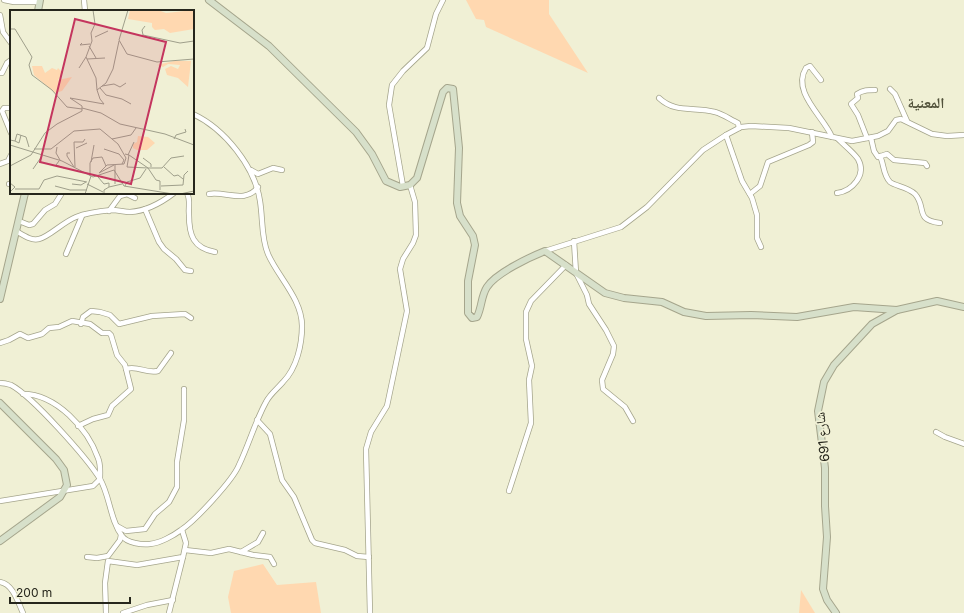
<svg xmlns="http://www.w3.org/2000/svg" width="964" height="613" viewBox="0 0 964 613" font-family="Inter,'Noto Naskh Arabic',sans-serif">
<rect width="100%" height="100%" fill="#f0f0d5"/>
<g fill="#ffd8b0">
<path d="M466,0H549V14L588,73L486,27L484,20L476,19Z"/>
<path d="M263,564L277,585L316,582L321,613H231L228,597L234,571Z"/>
<path d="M801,590L815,613H799Z"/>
</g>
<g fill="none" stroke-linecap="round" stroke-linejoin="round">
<defs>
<g id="street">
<path d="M4,0L14,2H39"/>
<path d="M84,0L85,11"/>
<path d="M0,15L3,32L11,43"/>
<path d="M0,73H2L7,63L11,60"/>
<path d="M821,80L810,66L806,68C791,92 824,117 832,137"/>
<path d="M890,89L895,94L907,121"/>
<path d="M659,98C676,114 694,106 715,112C723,114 731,120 738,123L739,128"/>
<path d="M11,108H4L2,111L11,133"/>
<path d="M726,135L742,181L752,198L757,215V238L761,247"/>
<path d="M867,138L858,115L851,104L858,98L857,94C863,90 868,90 875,90"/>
<path d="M871,138L874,151L878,157L887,154L894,160L925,163L927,166"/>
<path d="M880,156C884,164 883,175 890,182C895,186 908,187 915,194C927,207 914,220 940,223"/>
<path d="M0,164L8,161L11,155"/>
<path d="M251,170L258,174L273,168L282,170"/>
<path d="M9,184H11"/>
<path d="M403,186L389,105L392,85L403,71L427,48L436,14L443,0"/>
<path d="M187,193C191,201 188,206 189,215C189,235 193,248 215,252"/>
<path d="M837,193C852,191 867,175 858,159C853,152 844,145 838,139"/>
<path d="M209,194C225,191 246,204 258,187"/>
<path d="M750,194L760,186L768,162L809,145L813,142L812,132"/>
<path d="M145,209L159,242L164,249L176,259L185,270L191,271"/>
<path d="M109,211L120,196L127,194L135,198"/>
<path d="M19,221L29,225L33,224L45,210L55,204L62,193"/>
<path d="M16,231C23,235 31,241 39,239C49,237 63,222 76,217C86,213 101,211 112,210C118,210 124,212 130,212C147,211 161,203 174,193"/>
<path d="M574,241L576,273L587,295L589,304L606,330L614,346L613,354L602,380L603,389L625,407L633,421"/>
<path d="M545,251L621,227L647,207L703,150L726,135L741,127L751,126L789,128L852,141L878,136L888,131L896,120L901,119L932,134L947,136L964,135"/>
<path d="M66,254L82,216"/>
<path d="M81,324L83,317L91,311L100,312L110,315L119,324L152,316L185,314L191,318"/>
<path d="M0,343L9,340L20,334L28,338L42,334L49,328L59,327L72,321L90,324L102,333H109L111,335L117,355L125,365L131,389L112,406L108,415L93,419L78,426"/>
<path d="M126,369C138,365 146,374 158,371L171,353"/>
<path d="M0,383C4,383 8,384 11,385C32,396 87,458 100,479C110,496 110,520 122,536C127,543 142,545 150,544C160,543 173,536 181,530C195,521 233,480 239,465C249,444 255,422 266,402C270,394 277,389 283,382C297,368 302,344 302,326C302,299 278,277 268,254C261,238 263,219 260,201C255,167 225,129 193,114"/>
<path d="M257,420L270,434L282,480L294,497L312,540L315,543L345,550L357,556L369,557"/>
<path d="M936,432L945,437L964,444"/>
<path d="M509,491L531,423L529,380L532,366L526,339V312L531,301L566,265"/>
<path d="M0,501L93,486L100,479C100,472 101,465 98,458C88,429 56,394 23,394"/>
<path d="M117,526L126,531L145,529L155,514L169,502L177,487V462L184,420V389"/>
<path d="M185,550L211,553L229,549L253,555L270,557L274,564"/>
<path d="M241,552L258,542L263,533"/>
<path d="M87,557L97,558L108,556L120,540L121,535"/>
<path d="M0,582C13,584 18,602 23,613"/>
<path d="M106,613L105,583L108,561L137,565L183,557L186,543L182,530"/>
<path d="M123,613L147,605L173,600"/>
<path d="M169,613L183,557"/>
<path d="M370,613L366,449L371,432L387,406L407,311L400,269L403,259L413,243L416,235L415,202L410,185"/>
</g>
<g id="secondary">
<path d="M209,0L269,46L356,132L372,154L386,181L400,187L410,185L417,178L443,92L447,88L453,89L459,148L457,203L460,216L473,236L475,245L468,281V313L472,318L477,317C482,307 481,296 487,287C496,273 530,257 545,251L605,293L624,298L662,302L684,312L706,316L751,315L797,317L854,307L897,310"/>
<path d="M38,11L40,0"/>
<path d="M0,299L25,193"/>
<path d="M0,403L56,459L64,470L67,485L60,497L0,541"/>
<path d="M836,613L827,600L823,589L827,537L825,506V468L818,411L824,382L834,365L872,324L897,310L937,301L964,307"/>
</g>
</defs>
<use href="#street" stroke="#a5a58c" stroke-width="6"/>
<use href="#secondary" stroke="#a5a58c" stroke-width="8"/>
<use href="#street" stroke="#fff" stroke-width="4.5"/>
<use href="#secondary" stroke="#d7e0ca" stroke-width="6"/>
</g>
<g text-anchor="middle" stroke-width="3.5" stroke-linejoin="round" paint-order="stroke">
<g font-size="13" fill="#26261c" stroke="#f0f0d5">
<text transform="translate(822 437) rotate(-96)" y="5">شارع 691</text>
</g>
<g font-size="15" font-weight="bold" fill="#52523b" stroke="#f0f0d5">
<text x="926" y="108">المعنية</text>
</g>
</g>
<g transform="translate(10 10)">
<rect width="184" height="184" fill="#f0f0d5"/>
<path d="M120,0H148L156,3L184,0V19L160,23L154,19L145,20L142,17V13L118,9ZM164,51H181L178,77L168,68L157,65L155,59L161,56L168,59L170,55L158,54L153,57L147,55ZM22,56H32L35,63L42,58L47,60L48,58L53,63L48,70L62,67L52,81L45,83L24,65ZM128,126L138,127L145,133L137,140H127L123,138V134L127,132Z" fill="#ffd8b0"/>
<path fill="none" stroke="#9f9f8b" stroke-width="1" d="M83,0L85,14L81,23L82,31L76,47L86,68L87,80M118,0L109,30L117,44L147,52L184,49M135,16L132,20L133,25L170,33L184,31M0,19H5L22,47L19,55L22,65L42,80L57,97L72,99M85,27L98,21M72,33L70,35L80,34M79,36L86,48M77,49L95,48M69,58L76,47M92,76L104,74L110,77L116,73M90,78L96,85L112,89L121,94M72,98L91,103L110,114L155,124L184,135M102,129L121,125L126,118M164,129L166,125L176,122L175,119M0,130L5,131L7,124L16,127L19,137M5,131L9,133L11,125M0,135L52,151L83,167L104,160L114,176L163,184M47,137L46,143L50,150M66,138L77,133M24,139H41L64,121L90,119L108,134L116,148L114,154L97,155L89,163M94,139L109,144L114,150L112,154M60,143H57V146L64,157M115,144L119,145L117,157L138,158L146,170L150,171V180M118,145L124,132M119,145L138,158M133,148L141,154V157M49,151L46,155L54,158M81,152L84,135M105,155V174M0,156L21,145L35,123L47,114L72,101V96L60,88L94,94L90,89L87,80L96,73L103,59L109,31M65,157L64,132H73L75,129M154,157L164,166L168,165L173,169M138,158H152L161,148L174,146M23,159L32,146M89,163L104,155M80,166V153L83,148L92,147L96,156M88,167L94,174L99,173V177M0,173L5,177L0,182M62,174L71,175L76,172M77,174L93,182M45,176L60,180H77M115,176L117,172L130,168L136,159M151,176L173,175L174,165L178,161M5,179H29L34,170L47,166L77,172M75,184L81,166M94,184V180L99,177L112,174M170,184L184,181"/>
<path fill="#c4355e" fill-opacity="0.15" stroke="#c4355e" stroke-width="2" d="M65,9L156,32L121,174L30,152Z"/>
<rect width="184" height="184" fill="none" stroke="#26261c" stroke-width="2"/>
</g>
<path d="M10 597v6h120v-6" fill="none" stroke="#26261c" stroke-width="2"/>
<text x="16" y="597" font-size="12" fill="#26261c" stroke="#f0f0d5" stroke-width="3" paint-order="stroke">200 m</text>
</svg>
